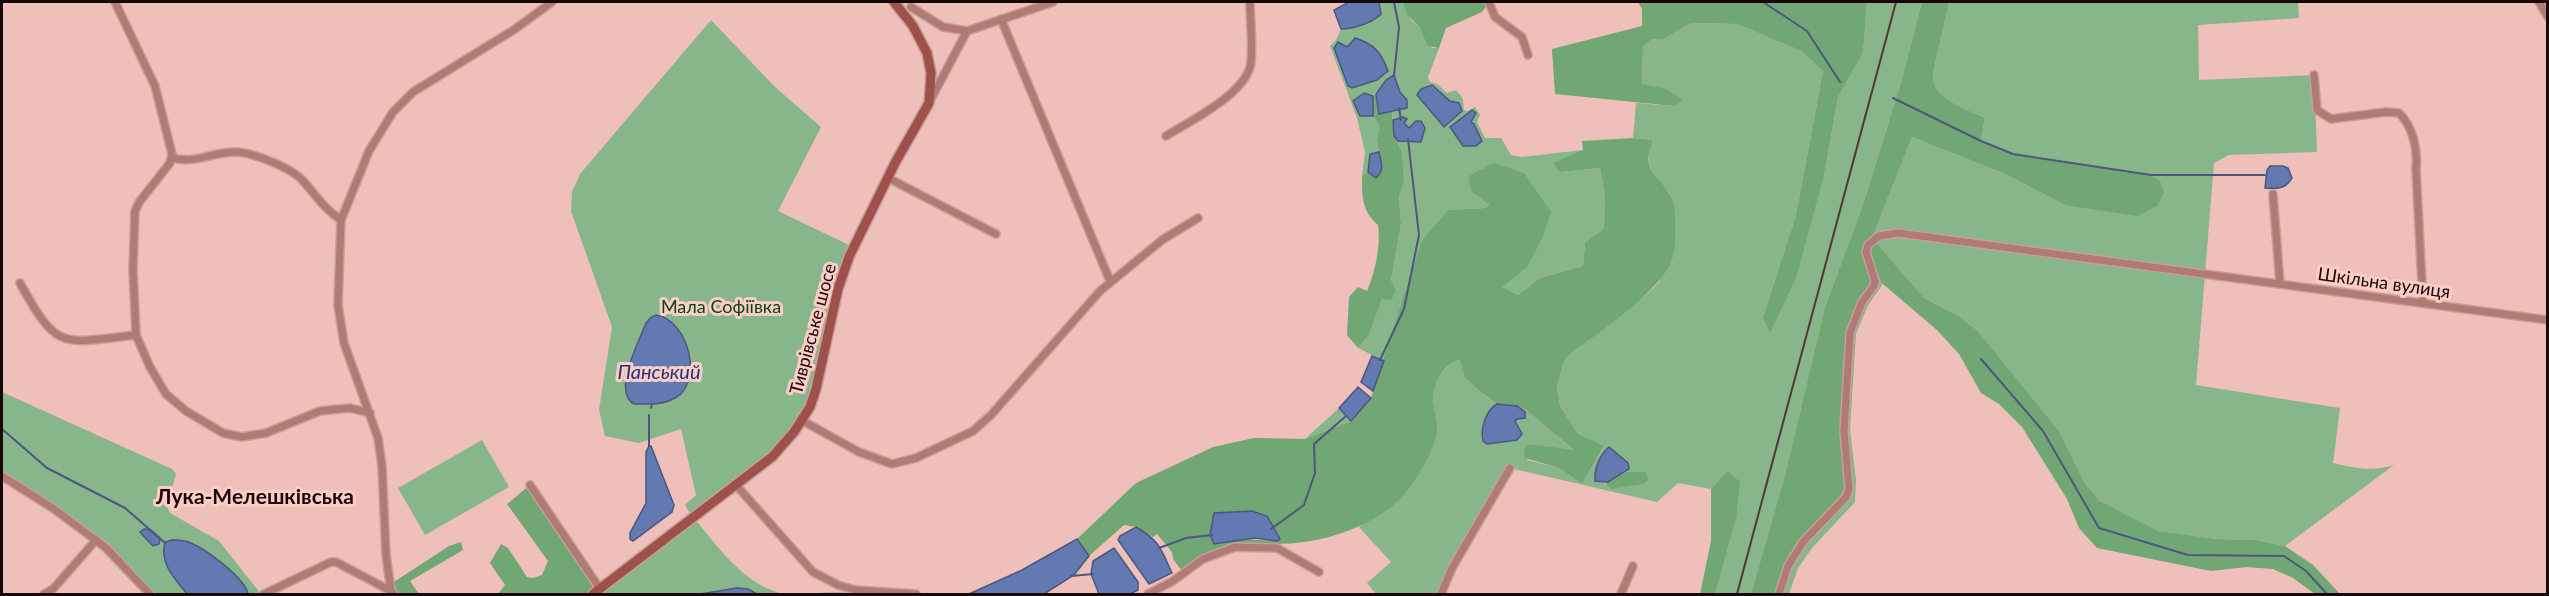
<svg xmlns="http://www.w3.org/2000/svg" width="2549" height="596" viewBox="0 0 2549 596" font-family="Lato,sans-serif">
<rect width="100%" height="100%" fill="#efbfb9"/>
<g fill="#87b68b" fill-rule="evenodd">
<path d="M1379,2H1403L1411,20L1420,28L1432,48H1439L1428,77L1430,82L1437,84L1447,93L1456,90L1463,99L1464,110L1468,111L1475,107L1480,115L1477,122L1485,138H1501L1511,155L1522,157L1583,150L1560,172L1600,168L1605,195L1604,229L1585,242L1583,266L1540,278L1518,295L1501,287L1489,203L1486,208L1448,210L1422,240L1384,361L1358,348L1369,335L1382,299L1391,281L1401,224L1399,197L1404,182L1402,152L1394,136L1398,141L1420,142L1412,127L1409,128L1404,123L1403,117L1393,120L1392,112L1406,108L1394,75L1386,80L1373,96L1364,93L1360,116H1373L1379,124L1377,141L1379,152L1370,154L1368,172L1362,176L1365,152L1357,118L1330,46L1336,40L1341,29H1345L1381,6Z"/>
<path d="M1867,2H1922L1902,79L1864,202L1825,307L1785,475L1751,594H1715L1736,520L1728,472L1711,489L1678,483L1657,502L1510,468L1441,594H1376L1367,583L1391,562L1359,527C1369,520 1380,515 1390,507C1408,493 1430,456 1437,434C1439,425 1435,416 1434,407C1431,387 1440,366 1461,360C1465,382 1479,392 1497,404C1481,413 1487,429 1489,444L1517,440L1522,434L1515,421L1517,419L1525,418V412L1517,406L1525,409L1575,451L1529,444L1527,460L1559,468L1582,484L1604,447L1578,434L1560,406L1557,388L1563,363L1567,357L1647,294L1660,281L1670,194C1653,174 1643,167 1652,140L1633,138L1636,103L1674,106L1664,88L1642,85L1643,47L1652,39L1662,40L1691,23L1737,24L1801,51L1823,71L1796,215L1763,317L1824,175L1838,97L1863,53ZM1609,447L1629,469L1626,472H1645L1606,485L1604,481H1595C1594,469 1600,454 1609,447Z"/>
<path d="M1949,2H2298L2299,18L2198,25L2199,80L2314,75L2317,152L2229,155L2214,163L2196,385L2340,408L2333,463C2355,468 2372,472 2394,465L2285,546L2256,540L2217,539L2157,531L2100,501L2085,484L2059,431L1978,331L1958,316L1924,298L1874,242L1876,274L1883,284L1868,305L1856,334L1850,430L1856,480L1855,502L1812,548L1798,568L1789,594H1775L1848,333L1872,275C1865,261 1860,251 1872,238L1912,137L2003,173L2065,205L2151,175L2013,154L1981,141L1985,118C1966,108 1930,99 1933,73Z"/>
<path d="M711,20L775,87L821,127L778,211L853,247L816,389L794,432L694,518C717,546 747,588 785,594C808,596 833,589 854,594H593L693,518L685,505L696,495L681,429L639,443L605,436L599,410L612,327L571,211L572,192L580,174Z"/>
<path d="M2,392L172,469L176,474L167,507L170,513L219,541L261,594H150L105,547L2,476Z"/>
<path d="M1339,408L1351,421L1305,439Z"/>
<path d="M482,440L509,487L425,535L398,488Z"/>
</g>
<g fill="#71a675" fill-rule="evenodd">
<path d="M1403,2H1489V3L1482,12L1446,28L1439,48L1428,46L1420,28L1407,14Z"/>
<path d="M1638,2H1867L1863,53L1838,97L1824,175L1796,278L1770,333L1763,317L1796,215L1823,71L1801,51L1737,24L1691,23L1662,40L1652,39L1643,47L1642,84L1664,88L1683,100L1674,106L1555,94L1552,49L1642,26V9Z"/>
<path d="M1922,2H1949L1933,73C1930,99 1966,108 1985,118L1981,141L2013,154L2151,175L2160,181L2164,193L2157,206L2137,216L2065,205L2003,173L1912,137L1872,238C1855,258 1873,263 1872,283L1848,333L1846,480C1840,507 1818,518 1802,539C1788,556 1782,575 1775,594H1751L1785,475L1825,307L1864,202L1902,79Z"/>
<path d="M1376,94L1379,113L1392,112L1394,136L1402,152L1404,182L1399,197L1401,224L1391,281L1396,291L1391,300L1382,299L1369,335L1358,348L1347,335L1349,297L1358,287L1367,291C1375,272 1381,246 1378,225C1362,211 1362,197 1362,176L1368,172L1376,178L1382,167L1377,141L1379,124L1373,116V96Z"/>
<path d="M1633,138L1653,140C1640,173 1658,172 1671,197C1676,206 1675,218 1675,228C1675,237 1676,248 1673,256C1665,290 1595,334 1567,357L1563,363L1557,388L1560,406L1578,434L1604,446L1582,484L1559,468L1525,458L1524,450L1529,444L1574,450L1525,409L1497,404L1479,391L1465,377L1460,360C1440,366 1431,387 1434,407C1435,416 1439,425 1437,434C1430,459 1411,491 1391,507C1359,532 1316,544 1275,544C1255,544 1236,543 1217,550C1204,554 1193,563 1182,571L1173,559L1172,552L1157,534L1153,537L1136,527L1124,525L1089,556L1077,539L1136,483L1213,447L1254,438L1305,439L1351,421L1371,398L1422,240L1448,210L1486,208L1489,204L1471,191L1469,176L1494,163L1524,173L1551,212L1542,239L1527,267L1502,287L1518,295L1540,278L1583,266L1585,242L1604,229L1605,195L1600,168L1560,172L1553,163L1583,150L1582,141ZM1267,516L1277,541L1241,539Z"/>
<path d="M1875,242L1924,298L1958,316L1978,331L2059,431L2085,484L2100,501L2158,531L2217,539L2256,540L2285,546L2313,565L2340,594H2315L2293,578L2273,569L2246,567L2211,571L2097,548L2079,528L2067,499L2022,427L1999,404L1981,393L1959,354L1937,330L1883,284L1868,259L1870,247Z"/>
<path d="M1728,471L1740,482L1736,520L1715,594H1700L1711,541V489Z"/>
<path d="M1626,472H1646L1648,480L1643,484L1611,489L1604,481L1608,482Z"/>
<path d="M530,485L600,589L593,594H498L505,585L490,563L501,544L508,548L527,577L533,578L542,575L548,561L507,504Z"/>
<path d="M461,542L463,550L410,581L419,594H400L396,590L394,582L449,546Z"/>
</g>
<g fill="#6279b2" stroke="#4c577f" stroke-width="1.5">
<path d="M1349,2H1379L1381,14C1372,23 1354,29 1341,29L1334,10Z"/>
<path d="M1355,38C1374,44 1381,52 1388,71L1377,80L1352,88L1348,86L1334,48L1338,42L1347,47Z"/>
<path d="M1394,75L1400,92L1407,100V108L1379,114L1376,94L1386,80Z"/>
<path d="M1432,85L1450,101L1459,103L1462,111L1444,127L1417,95L1421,89Z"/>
<path d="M1364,93L1373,96V116H1360L1353,101Z"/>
<path d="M1472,110L1476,113L1471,122L1474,124L1482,141L1476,146H1463L1450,127Z"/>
<path d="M1403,117L1407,119L1404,123L1409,128L1416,121H1421L1425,128L1421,142L1398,141L1394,136L1393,120Z"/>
<path d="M1379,152C1381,162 1385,170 1376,178L1368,172L1370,154Z"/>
<path d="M2270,166H2283L2288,168L2292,178C2286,189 2277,189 2265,188L2267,170Z"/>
<path d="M656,315C689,319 706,387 671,400C660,405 646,404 634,404C612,391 639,342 646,323L650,318Z"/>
<path d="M1372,356L1384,361L1373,391L1361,382Z"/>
<path d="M1358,387L1371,398L1351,421L1339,408Z"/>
<path d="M1497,404L1517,406L1525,412V418L1517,419L1515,421L1522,434L1517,440L1487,444L1483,441C1480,429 1486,410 1497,404Z"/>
<path d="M649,446H651L674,505L672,512L633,541L630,539V533L646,503V452Z"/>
<path d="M1609,447L1628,463L1629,469L1608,482L1595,481C1594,469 1600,454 1609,447Z"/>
<path d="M1252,511L1267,516L1280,539L1277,541L1255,538L1214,544L1210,535L1214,513Z"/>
<path d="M1136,527C1160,541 1161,549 1172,573L1149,584L1118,540L1120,536Z"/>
<path d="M144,529L151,530L160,538L159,544L153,546L140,532Z"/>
<path d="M1077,539L1089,556L1074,575L1044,594H969L1022,570Z"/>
<path d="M172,540C179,540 185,540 191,543C207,550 245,578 248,594H187C175,579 159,563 165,542Z"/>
<path d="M1114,548L1138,582V590L1130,594H1099L1091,574L1093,561Z"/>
<path d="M737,588L748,589L757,594H700Z"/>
</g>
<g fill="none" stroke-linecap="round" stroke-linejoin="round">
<g stroke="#4c577f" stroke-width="2">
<path d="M1394,2L1399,27L1394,76"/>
<path d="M1763,2L1807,31L1840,82"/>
<path d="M1893,98L1981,141L2013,154L2151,175H2265"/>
<path d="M1399,108L1401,120"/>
<path d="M1981,359L2043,431L2099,528L2188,555L2284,556L2306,571L2327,594"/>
<path d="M1380,360L1404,309L1419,235L1408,139"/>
<path d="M651,408L652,404"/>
<path d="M2,429L47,468L125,508L165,543"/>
<path d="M649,446V415"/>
<path d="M1271,529L1304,505L1315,473L1314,444L1346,416"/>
<path d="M1159,548L1186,538L1212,535"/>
<path d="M1071,576L1093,574"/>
</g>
<defs>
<g id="minor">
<path d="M115,2L155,86L172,154L170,163L140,201L135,211L133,269L136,335L150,367L166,394L186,411L223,433L242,437L266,433L320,411L350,408L370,413"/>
<path d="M1489,2L1495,17L1522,37L1528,55"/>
<path d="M2539,2L2548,17"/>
<path d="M911,7L943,27L967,31"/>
<path d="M1001,19L1110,281"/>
<path d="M2314,75L2317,110L2331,119L2386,112L2399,113C2413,127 2418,149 2416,169L2423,303"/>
<path d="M931,99L967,31L1053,2"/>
<path d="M1166,136C1190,121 1248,93 1251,62C1253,42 1250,21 1250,2"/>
<path d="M172,158C199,164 211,152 235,152C252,152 292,168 303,181C317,196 323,208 341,220"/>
<path d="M888,178L996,234"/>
<path d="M2273,194L2280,284"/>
<path d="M20,283C58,352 61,343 136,335"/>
<path d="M803,421L859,452L892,464L916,458L973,431L991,415L1100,291L1162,240L1198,218"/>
<path d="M2,476L54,509L105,547L150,594"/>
<path d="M530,485L600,589"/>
<path d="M736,485L813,572L838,585L855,590L916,594"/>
<path d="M44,594L53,589L96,540"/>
<path d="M264,594L331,562H336L391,591"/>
<path d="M394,594L391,591L386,555L382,466L378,438L344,343L338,305L341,220L369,151L393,112L413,92L515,29L552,2"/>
<path d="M1148,594L1173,581L1203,559L1235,547L1277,548L1319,572"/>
<path d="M1441,594L1452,568L1510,468"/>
<path d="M1621,594L1633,566"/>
<path d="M1779,594L1788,566L1803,542L1846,497L1849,489L1844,431L1850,333L1862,302L1874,286L1875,281L1866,252L1868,245L1879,236L1898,233L2548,320"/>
</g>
<path id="secondary" d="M593,594L772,457L794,432L810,407L816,389L838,289L849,257L895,163L929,103L931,73L927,53L913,26L894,2"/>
</defs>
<use href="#minor" stroke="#c89e99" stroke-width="10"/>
<use href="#secondary" stroke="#c89e99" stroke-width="12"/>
<use href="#minor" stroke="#b07b75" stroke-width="7"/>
<use href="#secondary" stroke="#9e514a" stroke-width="9"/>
<path stroke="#513836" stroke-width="2" d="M1737,594L1896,2"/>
</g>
<g text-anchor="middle" stroke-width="6" stroke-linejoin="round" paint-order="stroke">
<g font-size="18" fill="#180807" stroke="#fdccc5">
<text transform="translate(2384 283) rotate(8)" y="6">Шкільна вулиця</text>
<text transform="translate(813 329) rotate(-75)" y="6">Тиврівське шосе</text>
</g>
<g font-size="18" fill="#064415" stroke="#fdccc5">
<text x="721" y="313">Мала Софіївка</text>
</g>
<g font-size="20" font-style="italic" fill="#1f357a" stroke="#fdccc5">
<text x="659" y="379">Панський</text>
</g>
<g font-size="21" font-weight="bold" fill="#180807" stroke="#fdccc5">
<text x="255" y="504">Лука-Мелешківська</text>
</g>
</g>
<rect width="2549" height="596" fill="none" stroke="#180807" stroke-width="6"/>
</svg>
